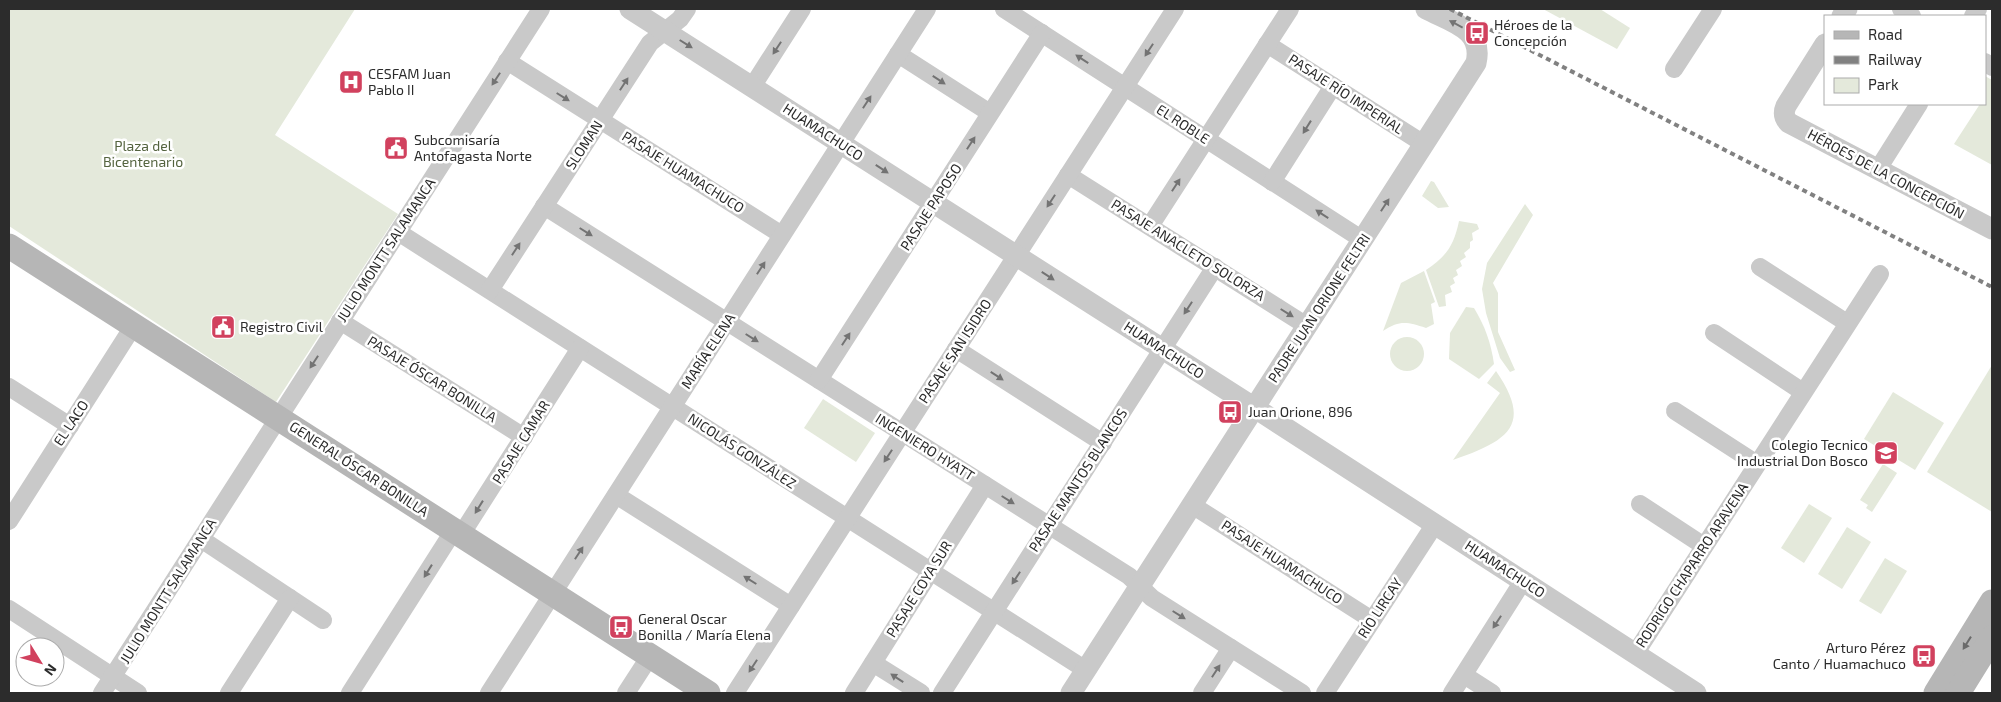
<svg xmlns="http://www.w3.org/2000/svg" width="2001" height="702" viewBox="0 0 2001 702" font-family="'Exo 2',sans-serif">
<rect width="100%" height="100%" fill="#fff"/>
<g fill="#e4e9db">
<path d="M9,9H355L275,135L398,214L276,402L9,226Z"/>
<path d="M1543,9H1600L1630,28L1617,49Z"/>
<path d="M1985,76L1992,80V165L1954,144L1980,104H1985Z"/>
<path d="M1431,181L1434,182L1449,207L1438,208L1422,196Z"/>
<path d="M1525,204L1533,215L1493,283L1498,293V332L1515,370L1510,372L1500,358L1486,313L1482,289L1487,263Z"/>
<path d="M1459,221L1477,224L1479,229L1472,233L1473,240L1470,242V248L1464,253L1466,257L1460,261L1462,266L1456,270L1458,275L1453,278L1455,283L1450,286L1452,292L1445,295L1446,306L1439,307L1426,270C1447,256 1454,245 1459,221Z"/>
<path d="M1424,271L1435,302L1431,304L1434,324L1426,328C1407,322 1400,320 1383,331L1401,283Z"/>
<path d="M1466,307L1474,308C1485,326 1491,343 1494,364L1479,379L1449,359L1450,333Z"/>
<circle cx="1407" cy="354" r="17"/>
<path d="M1992,365V512L1927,472Z"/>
<path d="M1496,371C1534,426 1507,441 1453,460L1500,393L1487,383Z"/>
<path d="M1893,392L1944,423L1915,470L1864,439Z"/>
<path d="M823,399L875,433L856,462L804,428Z"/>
<path d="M1883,464L1897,473L1872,512L1866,508L1868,505L1860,500Z"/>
<path d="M1809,504L1832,518L1804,563L1781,548Z"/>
<path d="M1847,527L1871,542L1842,589L1818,574Z"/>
<path d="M1885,558L1907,571L1881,614L1859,601Z"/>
</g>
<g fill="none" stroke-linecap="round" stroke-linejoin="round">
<g stroke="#c9c9c9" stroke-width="18">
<path d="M1004,9L1363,240"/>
<path d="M1901,9L1912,16"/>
<path d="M1973,16L1978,9"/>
<path d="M1267,44L1424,144"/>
<path d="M898,54L990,113"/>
<path d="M507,61L782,235"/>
<path d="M1985,62L1992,67"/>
<path d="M1674,69L1713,9"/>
<path d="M752,87L802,9"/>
<path d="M1878,169L1919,104"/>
<path d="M1068,175L1307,326"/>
<path d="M1272,182L1333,86"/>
<path d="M544,206L1129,576L1152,598L1302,693"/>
<path d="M1150,226L1290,9"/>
<path d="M398,232L1086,670"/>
<path d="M1760,267L1847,323"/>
<path d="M490,290L650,43L680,19L687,9"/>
<path d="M340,321L524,437"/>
<path d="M1714,333L1803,392"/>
<path d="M956,349L1103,443"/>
<path d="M819,380L1042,33"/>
<path d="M9,387L70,426"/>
<path d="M1675,411L1757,464"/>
<path d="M616,495L791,606"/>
<path d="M1640,504L1704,546"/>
<path d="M1192,505L1372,620"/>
<path d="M9,521L134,325"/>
<path d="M461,535L580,348"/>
<path d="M201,539L323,620"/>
<path d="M9,609L138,693"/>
<path d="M1635,654L1880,274"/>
<path d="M873,663L921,693"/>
<path d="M1464,675L1492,693"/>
<path d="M102,693L541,9"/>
<path d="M229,693L290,598"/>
<path d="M350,693L454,530"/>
<path d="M489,693L927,9"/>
<path d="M626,693L650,656"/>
<path d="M735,693L1175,9"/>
<path d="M854,693L985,485"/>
<path d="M942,693L1215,267"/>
<path d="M1202,693L1231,648"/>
<path d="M1325,693L1435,524"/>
<path d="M1452,693L1523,581"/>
</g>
<g stroke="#c9c9c9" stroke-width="21">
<path d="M630,9L1255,408L1696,693"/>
<path d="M1842,16L1847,9"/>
<path d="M1825,44L1786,106C1783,113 1784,118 1789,123L1992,229"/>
<path d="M1071,693L1476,63C1484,29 1451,22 1426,9"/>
</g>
<g stroke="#b6b6b6" stroke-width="25">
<path d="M9,246L708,693"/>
<path d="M1936,693L1992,602"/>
<path d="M1958,693L1992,638"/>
</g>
<path stroke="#818181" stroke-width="4" stroke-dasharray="5 4" stroke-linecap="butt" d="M1450,9L1992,287"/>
</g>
<defs><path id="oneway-solid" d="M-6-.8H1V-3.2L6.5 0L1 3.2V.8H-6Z" transform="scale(1.25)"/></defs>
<g fill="#737373">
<use href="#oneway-solid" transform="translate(1456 24) rotate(-152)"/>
<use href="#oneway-solid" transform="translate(686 44) rotate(32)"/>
<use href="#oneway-solid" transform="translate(777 48) rotate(123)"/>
<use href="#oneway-solid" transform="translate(1149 50) rotate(123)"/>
<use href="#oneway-solid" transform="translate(1082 59) rotate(-147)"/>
<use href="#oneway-solid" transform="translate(496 79) rotate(123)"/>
<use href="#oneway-solid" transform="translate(939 80) rotate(33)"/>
<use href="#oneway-solid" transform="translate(624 84) rotate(-57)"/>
<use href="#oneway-solid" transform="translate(563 97) rotate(32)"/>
<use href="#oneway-solid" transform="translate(867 102) rotate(-57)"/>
<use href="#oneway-solid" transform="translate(1307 127) rotate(122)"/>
<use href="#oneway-solid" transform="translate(971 143) rotate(-57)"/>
<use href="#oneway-solid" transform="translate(882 169) rotate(33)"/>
<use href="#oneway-solid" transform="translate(1176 185) rotate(-57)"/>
<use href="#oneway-solid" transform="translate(1051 201) rotate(123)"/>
<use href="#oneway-solid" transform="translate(1385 205) rotate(-57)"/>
<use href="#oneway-solid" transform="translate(1322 214) rotate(-147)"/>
<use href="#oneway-solid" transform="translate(586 232) rotate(32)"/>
<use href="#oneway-solid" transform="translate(516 249) rotate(-57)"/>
<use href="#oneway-solid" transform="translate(761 268) rotate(-57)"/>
<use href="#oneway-solid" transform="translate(1048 276) rotate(33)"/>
<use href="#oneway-solid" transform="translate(1188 308) rotate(123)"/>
<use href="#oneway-solid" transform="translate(1287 313) rotate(32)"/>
<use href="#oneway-solid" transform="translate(752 338) rotate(32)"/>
<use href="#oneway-solid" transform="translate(846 339) rotate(-57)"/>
<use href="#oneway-solid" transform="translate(314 362) rotate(123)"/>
<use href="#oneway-solid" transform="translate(997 376) rotate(33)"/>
<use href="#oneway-solid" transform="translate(888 456) rotate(123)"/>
<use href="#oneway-solid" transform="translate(1008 500) rotate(32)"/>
<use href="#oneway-solid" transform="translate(479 507) rotate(122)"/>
<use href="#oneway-solid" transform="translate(579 553) rotate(-57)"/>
<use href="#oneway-solid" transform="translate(428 571) rotate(122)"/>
<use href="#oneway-solid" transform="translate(1016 578) rotate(123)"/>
<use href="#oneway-solid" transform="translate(750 580) rotate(-148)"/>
<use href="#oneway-solid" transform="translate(1179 615) rotate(32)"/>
<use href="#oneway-solid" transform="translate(1497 622) rotate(123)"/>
<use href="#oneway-solid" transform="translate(753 666) rotate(123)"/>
<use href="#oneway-solid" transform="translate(1216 671) rotate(-57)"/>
<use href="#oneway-solid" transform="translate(897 678) rotate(-147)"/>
</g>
<use fill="#6a6a6a" href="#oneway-solid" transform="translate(1967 643) rotate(122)"/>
<defs>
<symbol id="bus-square" viewBox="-11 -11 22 22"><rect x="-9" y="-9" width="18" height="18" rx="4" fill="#d1415e" stroke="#fff"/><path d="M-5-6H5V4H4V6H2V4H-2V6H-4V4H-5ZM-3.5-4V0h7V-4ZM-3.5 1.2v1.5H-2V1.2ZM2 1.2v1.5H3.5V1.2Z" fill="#fff"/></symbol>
<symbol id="hospital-square" viewBox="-11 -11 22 22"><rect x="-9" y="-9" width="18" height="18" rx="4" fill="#d1415e" stroke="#fff"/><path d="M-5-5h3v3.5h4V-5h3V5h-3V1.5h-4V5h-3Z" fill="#fff"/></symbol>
<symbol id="civic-square" viewBox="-11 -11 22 22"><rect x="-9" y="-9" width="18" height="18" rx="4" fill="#d1415e" stroke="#fff"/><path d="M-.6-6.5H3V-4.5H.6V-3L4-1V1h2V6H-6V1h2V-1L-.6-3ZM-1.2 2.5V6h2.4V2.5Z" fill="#fff"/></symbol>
<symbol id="school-square" viewBox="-11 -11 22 22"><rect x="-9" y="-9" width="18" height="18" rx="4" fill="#d1415e" stroke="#fff"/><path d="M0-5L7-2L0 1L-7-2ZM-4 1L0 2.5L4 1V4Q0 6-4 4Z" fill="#fff"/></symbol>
</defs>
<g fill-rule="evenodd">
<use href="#bus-square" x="1463" y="19" width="28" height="28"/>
<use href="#hospital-square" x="337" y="68" width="28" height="28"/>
<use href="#civic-square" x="382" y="134" width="28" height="28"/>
<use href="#civic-square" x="209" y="313" width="28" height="28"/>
<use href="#bus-square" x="1216" y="398" width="28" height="28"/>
<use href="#school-square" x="1872" y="439" width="28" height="28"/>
<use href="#bus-square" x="607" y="613" width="28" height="28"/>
<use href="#bus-square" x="1910" y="642" width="28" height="28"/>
</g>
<g text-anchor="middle" stroke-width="5" stroke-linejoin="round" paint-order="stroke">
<g font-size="14" fill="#2c2c2c" stroke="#fff" text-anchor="start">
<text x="1494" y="30">Héroes de la<tspan x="1494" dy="16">Concepción</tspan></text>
<text x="368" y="79">CESFAM Juan<tspan x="368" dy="16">Pablo II</tspan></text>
<text x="414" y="145">Subcomisaría<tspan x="414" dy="16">Antofagasta Norte</tspan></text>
<text x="240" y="332">Registro Civil</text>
<text x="1248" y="417">Juan Orione, 896</text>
<text x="1868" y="450" text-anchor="end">Colegio Tecnico<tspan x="1868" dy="16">Industrial Don Bosco</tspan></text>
<text x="638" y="624">General Oscar<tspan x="638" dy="16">Bonilla / María Elena</tspan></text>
<text x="1906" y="653" text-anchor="end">Arturo Pérez<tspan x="1906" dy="16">Canto / Huamachuco</tspan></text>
</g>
<g font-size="14" fill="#2c2c2c" stroke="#fff">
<text transform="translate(1346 94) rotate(33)" y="5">PASAJE RÍO IMPERIAL</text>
<text transform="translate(1183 124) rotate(33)" y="5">EL ROBLE</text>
<text transform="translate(823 132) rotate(33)" y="5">HUAMACHUCO</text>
<text transform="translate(584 145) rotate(-57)" y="5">SLOMAN</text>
<text transform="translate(683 172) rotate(32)" y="5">PASAJE HUAMACHUCO</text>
<text transform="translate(1886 174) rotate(28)" y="5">HÉROES DE LA CONCEPCIÓN</text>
<text transform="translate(931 207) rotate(-57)" y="5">PASAJE PAPOSO</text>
<text transform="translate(386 250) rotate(-57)" y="5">JULIO MONTT SALAMANCA</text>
<text transform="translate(1188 250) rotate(32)" y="5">PASAJE ANACLETO SOLORZA</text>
<text transform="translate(1319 308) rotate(-57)" y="5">PADRE JUAN ORIONE FELTRI</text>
<text transform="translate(1164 350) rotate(33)" y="5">HUAMACHUCO</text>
<text transform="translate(708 351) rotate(-57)" y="5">MARÍA ELENA</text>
<text transform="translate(955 351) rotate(-57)" y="5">PASAJE SAN ISIDRO</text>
<text transform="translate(432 379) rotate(32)" y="5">PASAJE ÓSCAR BONILLA</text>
<text transform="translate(71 423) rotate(-57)" y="5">EL LACO</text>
<text transform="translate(521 442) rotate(-58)" y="5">PASAJE CAMAR</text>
<text transform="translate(925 447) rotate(32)" y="5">INGENIERO HYATT</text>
<text transform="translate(742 451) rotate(33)" y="5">NICOLÁS GONZÁLEZ</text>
<text transform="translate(359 469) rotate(33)" y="5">GENERAL ÓSCAR BONILLA</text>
<text transform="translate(1078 480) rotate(-57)" y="5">PASAJE MANTOS BLANCOS</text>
<text transform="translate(1282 562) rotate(33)" y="5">PASAJE HUAMACHUCO</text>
<text transform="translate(1692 565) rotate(-57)" y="5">RODRIGO CHAPARRO ARAVENA</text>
<text transform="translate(1505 569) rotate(33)" y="5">HUAMACHUCO</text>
<text transform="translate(919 589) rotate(-58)" y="5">PASAJE COYA SUR</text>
<text transform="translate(168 591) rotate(-58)" y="5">JULIO MONTT SALAMANCA</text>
<text transform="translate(1380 608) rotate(-57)" y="5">RÍO LIRCAY</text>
</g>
<g font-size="14" fill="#54633f" stroke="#fff">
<text x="143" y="151">Plaza del<tspan x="143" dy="16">Bicentenario</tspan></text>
</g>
</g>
<rect width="2001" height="702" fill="none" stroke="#2c2c2c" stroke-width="20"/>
<rect x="1824" y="15" width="162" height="90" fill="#ffffff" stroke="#ababab"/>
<rect x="1834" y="31" width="25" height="8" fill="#b6b6b6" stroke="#ababab"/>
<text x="1868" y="40" font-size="15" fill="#2c2c2c">Road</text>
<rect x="1834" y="56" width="25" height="8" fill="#818181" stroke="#ababab"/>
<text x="1868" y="65" font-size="15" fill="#2c2c2c">Railway</text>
<rect x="1834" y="78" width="25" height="15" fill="#e4e9db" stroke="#ababab"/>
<text x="1868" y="90" font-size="15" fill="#2c2c2c">Park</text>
<g transform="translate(40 662) rotate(127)"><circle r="24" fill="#ffffff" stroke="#ababab"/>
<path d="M0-4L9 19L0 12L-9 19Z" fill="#d1415e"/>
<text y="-8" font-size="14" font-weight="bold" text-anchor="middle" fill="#2c2c2c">N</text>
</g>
</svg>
